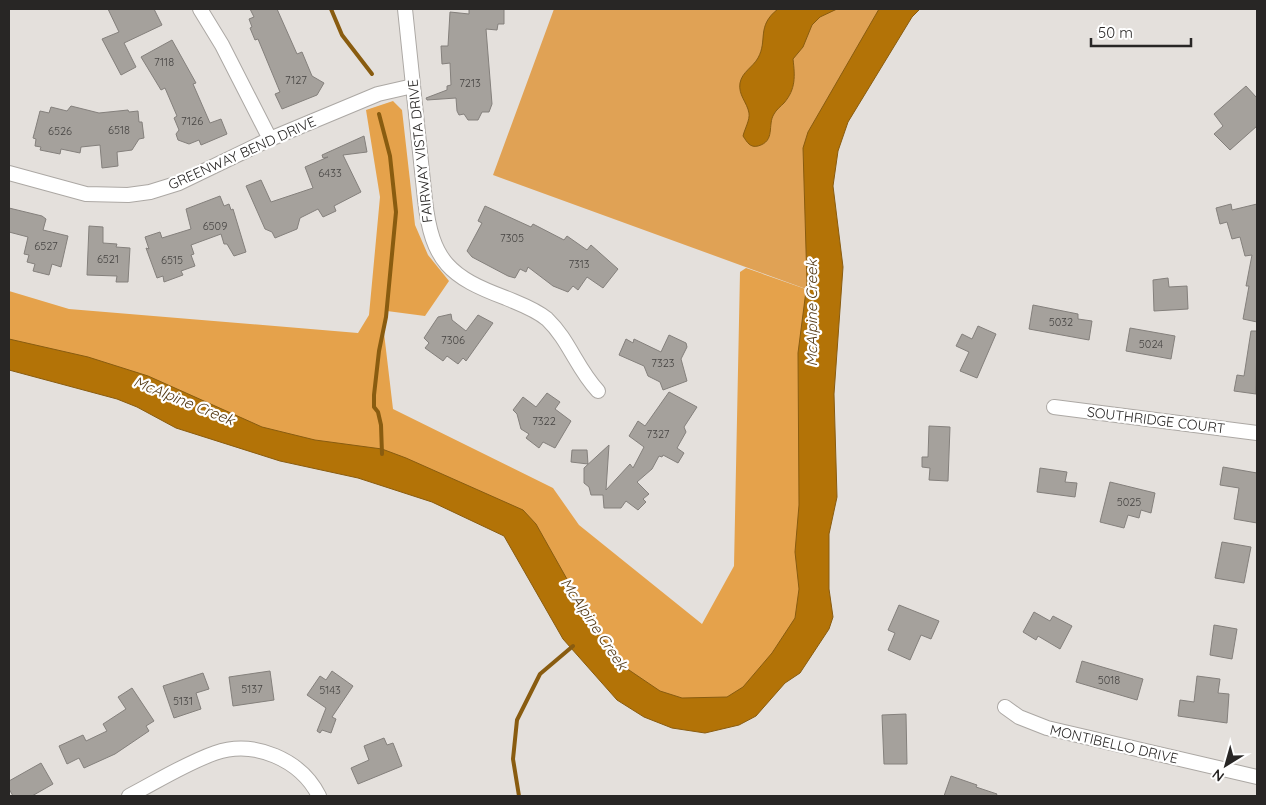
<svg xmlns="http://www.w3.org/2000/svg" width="1266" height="805" viewBox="0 0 1266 805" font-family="Quicksand,sans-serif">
<rect width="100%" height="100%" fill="#e4e0dc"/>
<path fill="#e0a255" d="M554,9H905L834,112L817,293L493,175Z"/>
<path fill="#e5a24b" d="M393,101L402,110L415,225L428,255L449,281L425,316L387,311L384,333L393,409L553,488L579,525L702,624L734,566L740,272L746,268L817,293V617L765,680L703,709L611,681L503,507L9,356V291L69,309L358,333L369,315L380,197L366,110Z"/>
<g fill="#b37307" stroke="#895c10">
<path d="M778,9H837L820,17L812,25L803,47L793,59C795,76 796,89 784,103C781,106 776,110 774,114C767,125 776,141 758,146C750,148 747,142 743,136C745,128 750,120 749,113C747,102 738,95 740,83C742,72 753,67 758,58C768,40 756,26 778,9Z"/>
<path d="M879,9H920L912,17L848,122L838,151L833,186L843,267L834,394L837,497L829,534V589L833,617L829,629L800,673L785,683L756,716L739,725L705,733L672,728L644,717L617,700L563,639L504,536L432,502L358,478L280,461L176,428L137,407L117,399L9,370V339L88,357L148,376L262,427L315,440L382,449L406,458L523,510L536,524L595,629L626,668L660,691L682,698L727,697L743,687L772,653L795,618L799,589L795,552L799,505L798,353L807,283L803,148L808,132Z"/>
</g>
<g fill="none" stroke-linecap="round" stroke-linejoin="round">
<g stroke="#895c10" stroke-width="4">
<path d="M331,9L342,35L372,74"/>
<path d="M379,114L390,156L396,212L386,317L379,351L374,395V407L378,412L381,425L382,454"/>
<path d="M519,796L513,759L517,720L540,674L573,646"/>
</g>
</g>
<g fill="#a5a19c" stroke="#84807c">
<path d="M108,9H154L162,25L124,43L136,67L121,75L102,39L119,32Z"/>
<path d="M250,9H277L297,54L302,52L312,76L324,83L317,95L282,109L275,94L280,92L258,39L255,40L250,28L252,27L249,19L254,17Z"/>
<path d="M469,9H504V24H498L497,30L486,29L492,104L489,112H482L478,120H468L464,114L459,115L457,111L456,98L427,100L426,98L447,90V86L451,85L450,63L442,64L441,46H448L450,12L469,14Z"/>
<path d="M172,40L196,83L193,84L210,123L221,119L227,134L201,145L199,140L189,144L178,140L176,134L179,130L174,118L177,116L165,88L161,90L141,57Z"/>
<path d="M1246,86L1257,98V126L1230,150L1214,134L1223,126L1214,114Z"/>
<path d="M71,106L99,113L128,110L129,112L138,111L139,122H142L144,138L139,139L132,150L117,152L118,166L102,168L100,145L81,147L80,153L61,149L60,154L40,150L41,147L35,146L36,139L33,138L40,111L49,113L51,107L67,111Z"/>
<path d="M364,136L367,152L343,155L361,192L334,206L336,211L323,217L318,209L300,218L297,229L275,238L272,232L265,229L246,186L261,180L271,202L313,188L305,167L328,157L323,158L322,155Z"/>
<path d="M220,196L224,206L229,204L231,210L233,209L246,252L234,256L227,244H224L221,234L191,245L194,254L191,255L195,266L181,271L183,275L164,282L163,276L157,278L146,248L149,249L145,237L160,232L162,238L191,229L186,209Z"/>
<path d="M1231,204L1232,210L1257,204V322L1243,319L1249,286H1246L1252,255L1245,256L1240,237L1232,239L1227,222L1220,224L1216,208Z"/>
<path d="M485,206L531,227L533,224L564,240L567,236L587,250L591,245L618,269L603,288L587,277L578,290L573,286L568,292L553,286L528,267L526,272L520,269L515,278L508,276L472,257L467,251L482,223L478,221Z"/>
<path d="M9,208L42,216L46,219L43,230L68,236L61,267L52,264L49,275L33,271L35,264L27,262L29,255L24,254L28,237L9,232Z"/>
<path d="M89,226L103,227V243L117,244L116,247L130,248L128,282H116L117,276L87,275Z"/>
<path d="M1168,278L1169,287L1187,286L1188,309L1154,311L1153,280Z"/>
<path d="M1033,305L1078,314V319L1092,321L1089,340L1029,329Z"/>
<path d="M451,314L452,320L466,331L478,315L493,323L466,361L463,358L458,364L447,356L443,361L425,348L429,343L424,338L438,317Z"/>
<path d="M978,326L996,334L977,378L960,371L969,352L956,346L962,334L972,339Z"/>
<path d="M1130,328L1175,336L1171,359L1126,351Z"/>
<path d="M1251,331H1257L1256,394L1234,391L1237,375L1244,376Z"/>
<path d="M669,335L686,343L687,347L681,359L687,381L663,390L660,382L648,376L644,366L619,355L626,339L633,343L634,339L661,352Z"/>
<path d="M669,392L697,407L684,427L686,432L677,448L684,453L678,463L663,455L662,457L659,456L652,469L637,482L649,494L643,499L646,502L638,510L626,501L621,508H604L603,495H591L589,487L584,483V468L609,445L606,490L630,464L633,468L644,447L629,436L638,421L645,426Z"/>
<path d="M547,393L560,402L555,409L571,421L555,448L543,442L539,448L526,438L529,434L521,429L517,414L513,410L523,397L536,407Z"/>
<path d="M929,426L950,427L948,481L929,480L930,468L922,467V457H928Z"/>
<path d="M572,450H587L588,464L571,462Z"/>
<path d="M1223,467L1257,473V523L1234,519L1239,488L1220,485Z"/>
<path d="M1040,468L1067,472L1065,482L1077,483L1075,497L1037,492Z"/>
<path d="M1110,482L1155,493L1151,513L1141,510L1139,518L1128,515L1124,528L1100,522Z"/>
<path d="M1222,542L1251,547L1244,583L1215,578Z"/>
<path d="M899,605L939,621L931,639L921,635L910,660L888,650L895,633L888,630Z"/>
<path d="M1034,612L1050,621L1053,616L1072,626L1060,649L1038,636L1036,640L1023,632Z"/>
<path d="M1214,625L1237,629L1232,659L1210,655Z"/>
<path d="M1082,661L1143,679L1137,700L1076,682Z"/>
<path d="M270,671L274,700L233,706L229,677Z"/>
<path d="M332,671L353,686L332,717L336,719L331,733L322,730L320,733L317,731L326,708L307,695L320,676L326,680Z"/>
<path d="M203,673L209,689L196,693L201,709L174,718L163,686Z"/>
<path d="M1197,676L1220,679L1218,693L1229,694L1227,723L1178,716L1180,700L1194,702Z"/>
<path d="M132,688L154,721L146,726L149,731L115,754L84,768L79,758L67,764L59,746L83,735L86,741L107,731L103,724L126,709L118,697Z"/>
<path d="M906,714L907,764H884L882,715Z"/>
<path d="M384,738L387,745L393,743L402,766L358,784L351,768L369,760L364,746Z"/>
<path d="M41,763L53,784L32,796H13L9,789V781Z"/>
<path d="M951,776L977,785L976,787L997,794L996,796H944Z"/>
</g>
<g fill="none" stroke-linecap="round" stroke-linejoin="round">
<defs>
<g id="minor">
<path d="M200,9L222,45L270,139"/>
<path d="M405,9L425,200C432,262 450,277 506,298C520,304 535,309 547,319C569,340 577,369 598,391"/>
<path d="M9,173L86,194L128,195L150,192L179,183L270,139L378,94L413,86"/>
<path d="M1054,407L1257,433"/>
<path d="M1005,707L1019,717L1047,728L1257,777"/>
<path d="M129,796C156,782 186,763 215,753C254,739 301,760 319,796"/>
</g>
</defs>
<use href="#minor" stroke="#aca8a4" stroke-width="16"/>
<use href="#minor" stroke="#fff" stroke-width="14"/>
</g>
<g text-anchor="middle" stroke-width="4.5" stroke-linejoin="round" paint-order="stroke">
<g font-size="11" fill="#474543">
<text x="164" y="66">7118</text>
<text x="296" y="84">7127</text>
<text x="470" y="87">7213</text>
<text x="192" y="125">7126</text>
<text x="119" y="134">6518</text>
<text x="60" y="135">6526</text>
<text x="330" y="177">6433</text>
<text x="215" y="230">6509</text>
<text x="512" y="242">7305</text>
<text x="46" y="250">6527</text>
<text x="108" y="263">6521</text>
<text x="172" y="264">6515</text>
<text x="579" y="268">7313</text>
<text x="1061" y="326">5032</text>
<text x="453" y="344">7306</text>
<text x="1151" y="348">5024</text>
<text x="663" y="367">7323</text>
<text x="544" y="425">7322</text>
<text x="658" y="438">7327</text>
<text x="1129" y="506">5025</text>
<text x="1109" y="684">5018</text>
<text x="252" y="693">5137</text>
<text x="330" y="694">5143</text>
<text x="183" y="705">5131</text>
</g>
<g font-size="14" fill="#282625" stroke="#fff">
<text transform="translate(420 151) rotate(-96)" y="5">FAIRWAY VISTA DRIVE</text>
<text transform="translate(242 153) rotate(-24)" y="5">GREENWAY BEND DRIVE</text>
<text transform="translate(1156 420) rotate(7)" y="5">SOUTHRIDGE COURT</text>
<text transform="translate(1114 744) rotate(13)" y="5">MONTIBELLO DRIVE</text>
</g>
<g font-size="15" font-style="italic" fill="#533813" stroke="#fff">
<text transform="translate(812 313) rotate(-90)" y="5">McAlpine Creek</text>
<text transform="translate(184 401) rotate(22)" y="5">McAlpine Creek</text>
<text transform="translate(594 624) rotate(56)" y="5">McAlpine Creek</text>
</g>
</g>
<rect width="1266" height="805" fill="none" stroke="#282625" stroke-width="20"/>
<g transform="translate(1226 765) rotate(217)" stroke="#ffffff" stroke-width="4" paint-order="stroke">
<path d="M0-4L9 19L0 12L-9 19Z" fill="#282625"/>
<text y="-8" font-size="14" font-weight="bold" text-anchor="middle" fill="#282625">N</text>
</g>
<path d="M1091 38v8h100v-8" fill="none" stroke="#282625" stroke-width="2.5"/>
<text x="1098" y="38" font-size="15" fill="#282625" stroke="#ffffff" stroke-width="4" paint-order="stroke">50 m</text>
</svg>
